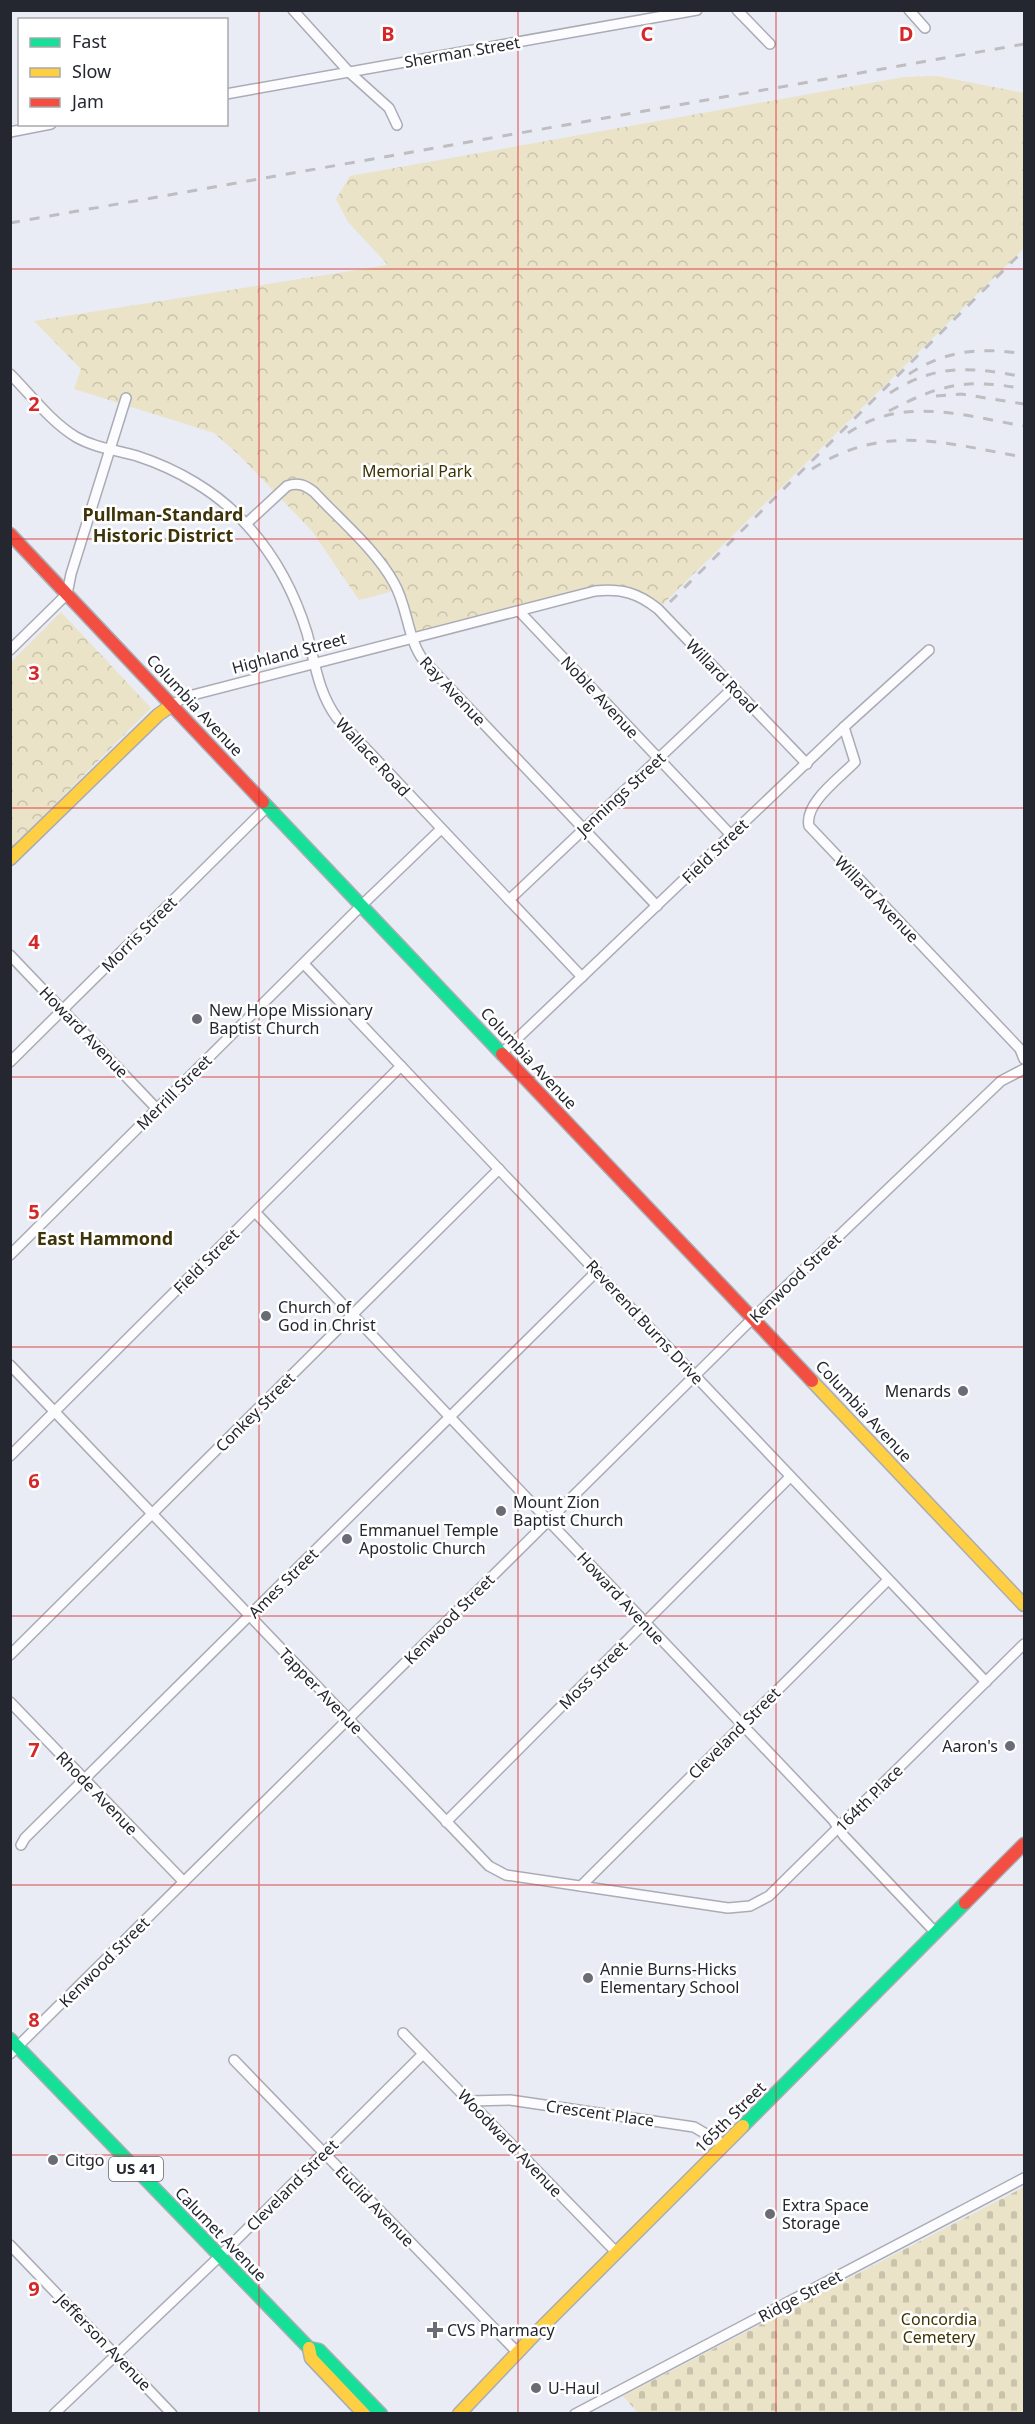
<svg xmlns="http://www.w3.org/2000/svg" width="1035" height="2424" viewBox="0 0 1035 2424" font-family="'Noto Sans',sans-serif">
<defs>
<pattern id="forest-crowns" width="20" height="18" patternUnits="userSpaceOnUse" patternTransform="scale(1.5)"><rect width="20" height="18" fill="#eae3c8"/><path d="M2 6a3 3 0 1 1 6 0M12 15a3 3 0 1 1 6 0" fill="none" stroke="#c9c3ac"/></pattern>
<pattern id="cemetery-stones" width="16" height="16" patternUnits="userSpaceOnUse" patternTransform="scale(1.5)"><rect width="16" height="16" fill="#eae3c8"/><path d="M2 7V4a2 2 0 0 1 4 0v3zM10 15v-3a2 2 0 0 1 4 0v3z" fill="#c9c3ac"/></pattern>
</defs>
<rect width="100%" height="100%" fill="#e9ecf5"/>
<g fill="url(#forest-crowns)">
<path d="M937,76L1024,93V248L658,609L610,589L413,638L398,590L359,600L312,531L238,454L214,433L74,389L81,369L34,321L388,265L348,222L336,199L350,176L904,77Z"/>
<path d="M61,612L151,708L11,848V662Z"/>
</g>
<path fill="url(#cemetery-stones)" d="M1024,2187V2413L639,2414L623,2396Z"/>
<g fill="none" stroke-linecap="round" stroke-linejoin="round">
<defs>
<g id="street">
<path d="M293,10L349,72L389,108L397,125"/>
<path d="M737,10L770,44"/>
<path d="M909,10L925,28"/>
<path d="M226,94L697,10"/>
<path d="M10,132L51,124"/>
<path d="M10,374C31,395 51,422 76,437C95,448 117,450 137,456C177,469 217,492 245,523C275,555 294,591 307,633C315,663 318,692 337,718L582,977"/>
<path d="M246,524L287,486C298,482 305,485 314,492C340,520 376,550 394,583C408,607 407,639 424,661L657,906"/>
<path d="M519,611L731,835"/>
<path d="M10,650L67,594L71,574L126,398"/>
<path d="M172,705L185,697L595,591C621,588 638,593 658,609L807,764"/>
<path d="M844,727L855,762C840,778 804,803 809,826L1020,1049L1024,1059"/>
<path d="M509,900L733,688"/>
<path d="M10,955L157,1109"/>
<path d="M304,964L986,1682"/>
<path d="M502,1053L844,727L929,650"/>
<path d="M10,1062L268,806"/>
<path d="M255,1212L833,1820L844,1836L936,1933"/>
<path d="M10,1255L362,905L441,829"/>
<path d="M10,1365L489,1866L506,1875L728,1908L750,1906L769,1896L1024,1644"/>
<path d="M10,1456L401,1066"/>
<path d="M10,1655L499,1169"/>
<path d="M10,1702L184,1882"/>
<path d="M446,1822L790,1477"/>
<path d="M21,1845L25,1838L597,1271"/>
<path d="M581,1886L888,1580"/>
<path d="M403,2033L617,2253"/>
<path d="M10,2054L753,1318L1001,1081L1024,1069"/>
<path d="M234,2060L517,2352"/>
<path d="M470,2101L510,2100L694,2127L725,2145"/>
<path d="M10,2245L172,2414"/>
<path d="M54,2414L220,2256L423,2054"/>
<path d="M575,2414L1024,2178"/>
</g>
<g id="fast">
<path d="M263,802L502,1054"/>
<path d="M10,2039L309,2348L319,2350L381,2414"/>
<path d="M743,2126L965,1903"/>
</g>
<g id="slow">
<path d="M10,859L158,715L172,705"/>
<path d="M812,1381L1024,1605"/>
<path d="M309,2348L311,2358L364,2414"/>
<path d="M459,2414L535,2334L743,2126"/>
</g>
<g id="jam">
<path d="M10,534L263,802"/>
<path d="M502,1054L812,1381"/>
<path d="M965,1903L1024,1844"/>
</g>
</defs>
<use href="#street" stroke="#aaacb5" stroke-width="12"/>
<use href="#fast" stroke="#aaacb5" stroke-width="15"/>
<use href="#slow" stroke="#aaacb5" stroke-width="15"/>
<use href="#jam" stroke="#aaacb5" stroke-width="15"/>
<use href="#street" stroke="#fcfcfe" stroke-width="9"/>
<use href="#fast" stroke="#16e098" stroke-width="12"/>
<use href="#slow" stroke="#ffcf43" stroke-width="12"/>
<use href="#jam" stroke="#f24e42" stroke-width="12"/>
<g stroke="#bebec0" stroke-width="3" stroke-dasharray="10 10" stroke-linecap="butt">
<path d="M10,223L1024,44"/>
<path d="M909,374C945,350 982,347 1024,354"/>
<path d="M890,393C936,363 973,367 1024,377"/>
<path d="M936,396L961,394L1024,404"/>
<path d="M889,411C940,384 968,378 1024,389"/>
<path d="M848,433C904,395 964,416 1024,426"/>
<path d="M812,469C885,422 946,444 1024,457"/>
<path d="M670,602L1024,250"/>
</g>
</g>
<path fill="none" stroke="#d62828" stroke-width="1.5" stroke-opacity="0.55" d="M259,10V2414M518,10V2414M776,10V2414M10,269H1024M10,539H1024M10,808H1024M10,1077H1024M10,1347H1024M10,1616H1024M10,1885H1024M10,2155H1024"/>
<g fill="#6a6c75" stroke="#fff" stroke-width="2">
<circle cx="197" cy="1019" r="6"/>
<circle cx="266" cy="1316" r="6"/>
<circle cx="963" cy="1391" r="6"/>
<circle cx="501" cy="1511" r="6"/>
<circle cx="347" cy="1539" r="6"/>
<circle cx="1010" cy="1746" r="6"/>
<circle cx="588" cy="1978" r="6"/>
<circle cx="53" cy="2160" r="6"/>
<circle cx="770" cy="2214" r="6"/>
<path d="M432 2321h6v6h6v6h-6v6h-6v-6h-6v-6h6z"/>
<circle cx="536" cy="2388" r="6"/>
</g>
<g text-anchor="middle" stroke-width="5" stroke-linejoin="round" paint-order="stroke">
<rect fill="#fff" stroke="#66686e" stroke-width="1.5" x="109" y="2157" width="54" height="24" rx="4.5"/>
<g font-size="15" font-weight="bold" fill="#252730">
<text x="136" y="2174">US 41</text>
</g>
<g font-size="16" fill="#252730" stroke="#fff">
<text transform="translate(462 52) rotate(-10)" y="6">Sherman Street</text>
<text transform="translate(289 653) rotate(-15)" y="6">Highland Street</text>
<text transform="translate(722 676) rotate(46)" y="6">Willard Road</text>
<text transform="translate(453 691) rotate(47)" y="6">Ray Avenue</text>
<text transform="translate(600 697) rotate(47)" y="6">Noble Avenue</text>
<text transform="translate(195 705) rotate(47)" y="6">Columbia Avenue</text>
<text transform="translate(373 757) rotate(47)" y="6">Wallace Road</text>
<text transform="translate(621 794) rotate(-43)" y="6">Jennings Street</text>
<text transform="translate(715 851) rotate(-44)" y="6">Field Street</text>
<text transform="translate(877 899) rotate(46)" y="6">Willard Avenue</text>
<text transform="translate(139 934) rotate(-45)" y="6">Morris Street</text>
<text transform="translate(84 1032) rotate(46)" y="6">Howard Avenue</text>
<text transform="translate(529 1058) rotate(47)" y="6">Columbia Avenue</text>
<text transform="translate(174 1092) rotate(-45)" y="6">Merrill Street</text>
<text transform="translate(206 1261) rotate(-45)" y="6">Field Street</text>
<text transform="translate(795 1278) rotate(-44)" y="6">Kenwood Street</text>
<text transform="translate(645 1322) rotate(47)" y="6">Reverend Burns Drive</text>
<text transform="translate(864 1411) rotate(47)" y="6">Columbia Avenue</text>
<text transform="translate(255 1412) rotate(-45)" y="6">Conkey Street</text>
<text transform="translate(283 1583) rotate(-45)" y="6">Ames Street</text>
<text transform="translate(621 1598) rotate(47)" y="6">Howard Avenue</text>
<text transform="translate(449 1619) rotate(-45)" y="6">Kenwood Street</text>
<text transform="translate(593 1675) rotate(-45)" y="6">Moss Street</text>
<text transform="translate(321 1691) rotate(46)" y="6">Tapper Avenue</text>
<text transform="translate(734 1733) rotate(-45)" y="6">Cleveland Street</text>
<text transform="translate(97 1793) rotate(46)" y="6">Rhode Avenue</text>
<text transform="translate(869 1798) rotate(-45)" y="6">164th Place</text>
<text transform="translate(104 1962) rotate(-45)" y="6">Kenwood Street</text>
<text transform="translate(600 2113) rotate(8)" y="6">Crescent Place</text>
<text transform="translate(730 2117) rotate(-45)" y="6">165th Street</text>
<text transform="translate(510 2143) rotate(46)" y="6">Woodward Avenue</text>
<text transform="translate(292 2185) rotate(-45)" y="6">Cleveland Street</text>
<text transform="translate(375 2206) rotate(46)" y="6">Euclid Avenue</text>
<text transform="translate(221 2234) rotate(46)" y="6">Calumet Avenue</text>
<text transform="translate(800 2296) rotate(-28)" y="6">Ridge Street</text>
<text transform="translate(104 2342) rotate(46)" y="6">Jefferson Avenue</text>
</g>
<g font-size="16" fill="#3e3200" stroke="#fff">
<text x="417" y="477">Memorial Park</text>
<text x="939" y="2325">Concordia<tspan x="939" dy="18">Cemetery</tspan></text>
</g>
<g font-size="16" fill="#252730" stroke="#fff" text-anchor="start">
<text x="209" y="1016">New Hope Missionary<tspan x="209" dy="18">Baptist Church</tspan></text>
<text x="278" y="1313">Church of<tspan x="278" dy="18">God in Christ</tspan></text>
<text x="951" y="1397" text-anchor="end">Menards</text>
<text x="513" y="1508">Mount Zion<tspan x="513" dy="18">Baptist Church</tspan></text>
<text x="359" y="1536">Emmanuel Temple<tspan x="359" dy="18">Apostolic Church</tspan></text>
<text x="998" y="1752" text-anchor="end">Aaron's</text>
<text x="600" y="1975">Annie Burns-Hicks<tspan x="600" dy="18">Elementary School</tspan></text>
<text x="65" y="2166">Citgo</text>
<text x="782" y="2211">Extra Space<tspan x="782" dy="18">Storage</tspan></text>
<text x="447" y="2336">CVS Pharmacy</text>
<text x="548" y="2394">U-Haul</text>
</g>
<g font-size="18" font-weight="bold" fill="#3f3409" stroke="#fff">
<text x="163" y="521">Pullman-Standard<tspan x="163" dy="21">Historic District</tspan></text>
<text x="105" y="1245">East Hammond</text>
</g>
</g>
<g font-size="20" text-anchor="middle" font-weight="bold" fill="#d62828" stroke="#fff" stroke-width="5" stroke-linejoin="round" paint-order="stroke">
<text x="388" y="41">B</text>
<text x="647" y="41">C</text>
<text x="906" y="41">D</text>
<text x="34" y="411">2</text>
<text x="34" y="680">3</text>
<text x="34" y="949">4</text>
<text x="34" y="1219">5</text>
<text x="34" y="1488">6</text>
<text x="34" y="1757">7</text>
<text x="34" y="2027">8</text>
<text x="34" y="2296">9</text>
</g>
<rect width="1035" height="2424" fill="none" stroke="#252730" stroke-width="24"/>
<rect x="18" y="18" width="210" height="108" fill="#ffffff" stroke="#a8a9ac" stroke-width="1.5"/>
<rect x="30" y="38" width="30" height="9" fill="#16e098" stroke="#a8a9ac" stroke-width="1.5"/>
<text x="72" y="48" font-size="18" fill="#252730">Fast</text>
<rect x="30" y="68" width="30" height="9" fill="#ffcf43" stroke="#a8a9ac" stroke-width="1.5"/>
<text x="72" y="78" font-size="18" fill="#252730">Slow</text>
<rect x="30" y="98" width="30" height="9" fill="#f24e42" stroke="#a8a9ac" stroke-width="1.5"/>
<text x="72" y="108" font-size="18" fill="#252730">Jam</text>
</svg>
